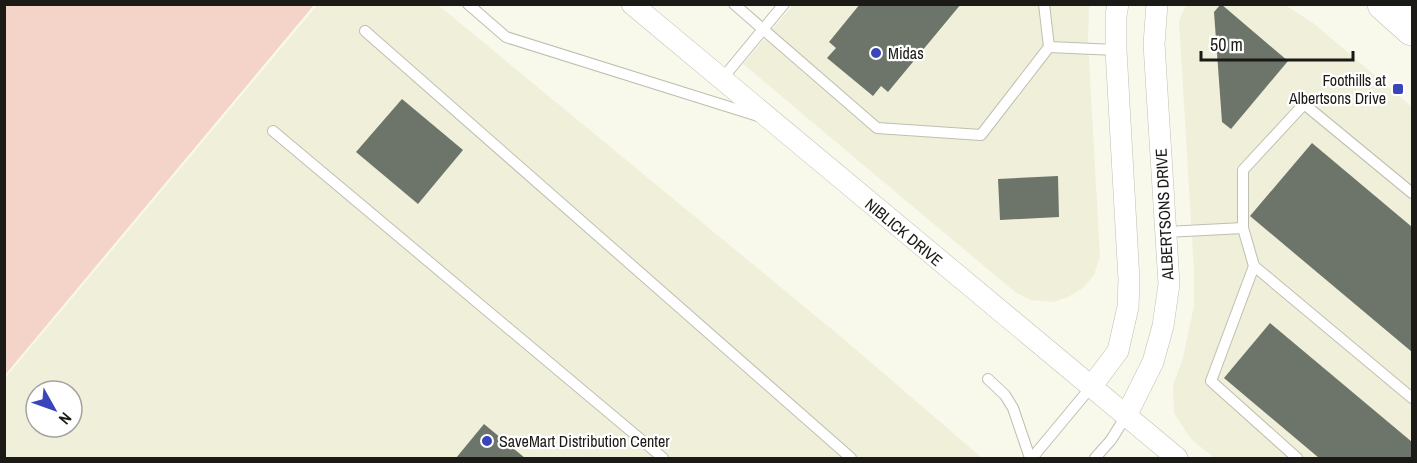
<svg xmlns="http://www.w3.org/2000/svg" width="1417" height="463" viewBox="0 0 1417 463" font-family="'Archivo Narrow',sans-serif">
<rect width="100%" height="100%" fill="#f9f9eb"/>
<g fill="#f0efda" fill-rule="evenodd">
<path d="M318,4L438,5L846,341L982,458H5V378ZM36,391H72V427H36Z"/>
<path d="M793,5H1089L1088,41L1100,257L1094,275L1083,288L1068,297L1053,302L1031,300L1015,292L743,64Z"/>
<path d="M1186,5H1285L1313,23L1412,107V458H1214L1191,439L1174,413L1173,385L1183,358L1194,306V271L1179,21Z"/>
</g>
<path fill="#f4d3c8" d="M5,4L314,5L5,375L4,5Z"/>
<g fill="#6d756b">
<path d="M860,4H961L888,92L881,86L873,96L827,58L836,48L829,42Z"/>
<path d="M1221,4L1288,61L1231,129L1222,122L1214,12Z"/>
<path d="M402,99L463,150L418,204L356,152Z"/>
<path d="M1312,143L1412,227V352L1250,216Z"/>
<path d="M1058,176L1059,217L1000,220L998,179Z"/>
<path d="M1270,323L1412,442V458H1319L1224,378Z"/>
<path d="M484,424L525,458H456Z"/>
</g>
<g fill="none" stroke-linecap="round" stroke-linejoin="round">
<defs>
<g id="lane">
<path d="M468,4L506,37L758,116"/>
<path d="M734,4L877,128L981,135L1049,47L1044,4"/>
<path d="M365,31L851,458"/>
<path d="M1049,47L1116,50"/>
<path d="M722,79L784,4"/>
<path d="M273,131L663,458"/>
<path d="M1166,232L1243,228"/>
<path d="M1254,266L1243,228V170L1304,104L1412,193"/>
<path d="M988,379L1005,395L1013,408L1030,458"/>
<path d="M1032,458L1091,387"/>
<path d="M1095,458L1111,440L1126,416"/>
<path d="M1297,458L1211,381L1254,266L1412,398"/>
</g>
<g id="street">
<path d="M632,4L1177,458"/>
<path d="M1091,387L1118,351L1128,307L1129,280L1116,50V15L1118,4"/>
<path d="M1126,416L1153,362L1163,326L1169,284L1154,44L1157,4"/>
</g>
<path id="primary" d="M1384,4L1412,29"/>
</defs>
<use href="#lane" stroke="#bfbfb1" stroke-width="12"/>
<use href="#street" stroke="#bfbfb1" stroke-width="22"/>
<use href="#primary" stroke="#bfbfb1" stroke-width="34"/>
<use href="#lane" stroke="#fff" stroke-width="10"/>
<use href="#street" stroke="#fff" stroke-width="21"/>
<use href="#primary" stroke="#fff" stroke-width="33"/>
</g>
<g fill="#3945b8" stroke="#fff" stroke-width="2">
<circle cx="876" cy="53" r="6"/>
<rect x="1392" y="83" width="12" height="12" rx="3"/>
<circle cx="487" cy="441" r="6"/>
</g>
<g text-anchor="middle" stroke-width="4.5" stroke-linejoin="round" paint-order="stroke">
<g font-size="16" fill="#1b1a16" stroke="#fff" text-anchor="start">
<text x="888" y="59">Midas</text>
<text x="1386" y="86" text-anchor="end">Foothills at<tspan x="1386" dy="18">Albertsons Drive</tspan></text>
<text x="499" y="447">SaveMart Distribution Center</text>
</g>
<g font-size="16" fill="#1b1a16" stroke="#fff">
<text transform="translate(1164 214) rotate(-93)" y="6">ALBERTSONS DRIVE</text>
<text transform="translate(904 232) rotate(40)" y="6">NIBLICK DRIVE</text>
</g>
</g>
<rect width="1417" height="463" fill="none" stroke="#1b1a16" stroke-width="12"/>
<g transform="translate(54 409) rotate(130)"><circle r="28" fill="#ffffff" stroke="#a4a3a2" stroke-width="1.5"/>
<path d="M0-4.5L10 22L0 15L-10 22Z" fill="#3945b8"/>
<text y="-9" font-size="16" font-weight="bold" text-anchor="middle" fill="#1b1a16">N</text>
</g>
<path d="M1201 51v9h152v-9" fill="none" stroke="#1b1a16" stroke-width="3"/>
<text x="1210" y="51" font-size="18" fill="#1b1a16" stroke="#ffffff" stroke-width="4.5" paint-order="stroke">50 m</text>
</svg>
